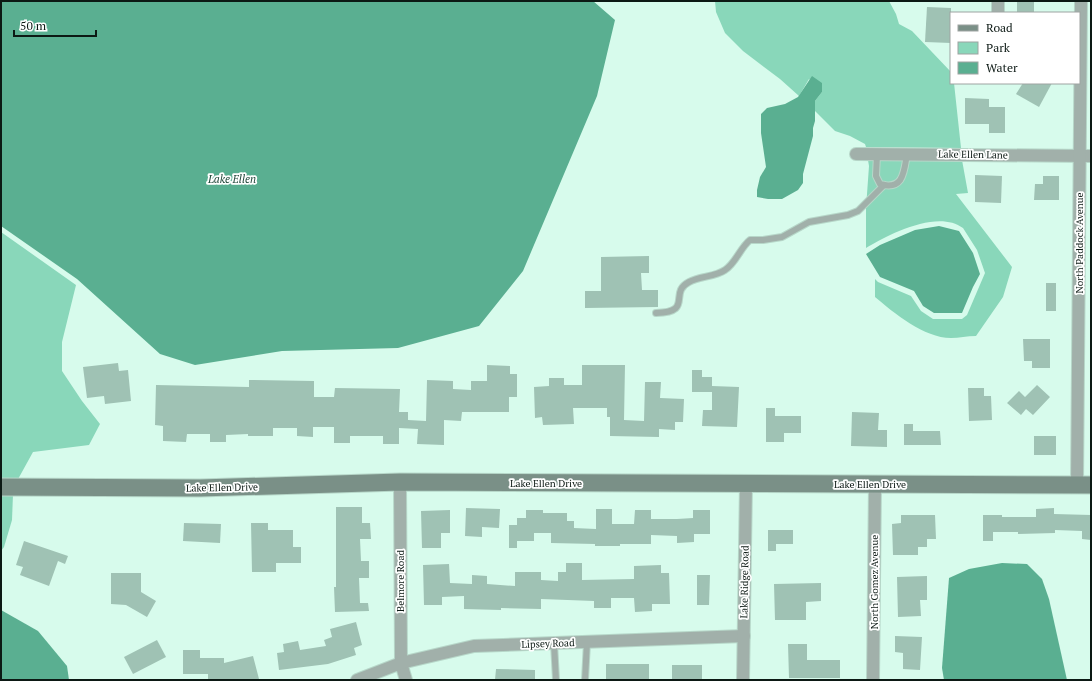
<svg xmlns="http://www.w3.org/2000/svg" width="1092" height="681" viewBox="0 0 1092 681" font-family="'PT Serif',serif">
<rect width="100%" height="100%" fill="#d7fbec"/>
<g fill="#89d7ba">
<path d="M715,1H889L896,14L899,24L912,31L951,72V83H954L961,148L866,147L865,144L850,136L835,131L815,111V101L822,92L809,79L799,96L780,79L743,51L725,33L716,12Z"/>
<path d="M868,160H962L968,193L956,194L1012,267L1003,297L976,336C967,336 959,338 951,338C924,338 894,313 875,297V279L878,282L911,296L921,311L933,319H962L967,315L985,273L977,250L963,228C938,209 889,234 866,248V208L869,166Z"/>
<path d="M1,232L76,285L62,342V371L82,401L100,424L89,445L33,452L17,481H1Z"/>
<path d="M1,494H13L12,520L4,547L1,551Z"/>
</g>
<g fill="#5aaf91">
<path d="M1,1H593L615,20L597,96L523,271L479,326L398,348L282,351L195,365L160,354L77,279L1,226Z"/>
<path d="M812,76L822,83V92L815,101V121L813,128V136L803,174V183L798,190L782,199H768L757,197V190L760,177L766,167L761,133V114L767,108L785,104L798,97Z"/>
<path d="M939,226L959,231L973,253L980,274L973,287L962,313H934L923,306L914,291L880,277L866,254L880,245L915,230Z"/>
<path d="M1002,563L1027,564L1042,579L1049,599L1067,680H944L942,668L949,578L969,569Z"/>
<path d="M1,610L38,631L67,666L69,680H1Z"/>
</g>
<g fill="#9fc2b4">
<rect x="1017" y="1" width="17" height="12"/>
<path d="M927,7L951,8V43L925,42Z"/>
<path d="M1023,83H1052L1039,107L1016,94Z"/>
<path d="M965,98L989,99V107H1005V133H989V124H965Z"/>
<path d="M975,175L1002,176L1001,203L975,202Z"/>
<path d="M1043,176H1059V200H1034L1035,184H1043Z"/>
<path d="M649,256V273H641L642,290H658V307L585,308V291H601V257Z"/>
<rect x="1046" y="283" width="10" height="28"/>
<path d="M1023,339H1050V368H1032V361H1024Z"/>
<path d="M118,363L119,371L128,370L131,401L105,404L104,396L87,398L83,367Z"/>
<path d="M487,365L510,366V374H517V397H509V412H462L461,421L444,420V445L417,444L418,429L399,428V444H383V436H350V443H334V427H313V437L297,436V428H273V436H248V434L226,435V442H210V434H187L186,442L163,441V426L155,425L156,385L249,387V380L314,381V397H334L335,388L400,389L399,412H408V420L426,421L427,380L453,381V389L471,390V381H487Z"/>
<path d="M582,365H625L624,420L644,421L645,382H661L660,398L684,399L683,422H675V430L659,429V437L610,436V417H607V408H573L574,424L543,425L542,417L535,418L534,387L549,386V378H564V385H582Z"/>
<path d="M692,370H702V377H712V392H692Z"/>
<path d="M1037,385L1050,397L1033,415L1026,409L1021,415L1007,403L1019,391L1025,397Z"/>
<path d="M712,386L739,387L737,427L702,426L703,410H712Z"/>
<path d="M968,388H984V396H991L992,420L969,421Z"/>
<path d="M766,408H775V416H801V433H784V442H766Z"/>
<path d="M852,412L879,413L878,430H887V447L851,446Z"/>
<path d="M904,424H913V431H940L941,445H904Z"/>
<rect x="1034" y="436" width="22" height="19"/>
<path d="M336,507H362V523H370L371,539H360L361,561H369V578H359L360,603H368L369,611L335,612L334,587H336Z"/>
<path d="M466,508L500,509L499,528L482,527V537L465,536Z"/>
<path d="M1054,508V514L1091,515V540L1082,539V531L1055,530V533L1018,534V532H993V541H983V515H1002V517H1036V509Z"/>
<path d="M596,509H612V524H634L635,510H651V519H677L693,518V510H710V534H694V542L677,543V536L651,535V544H620V546H595V544L551,543V533H534V541H517V548H509V525H517V518H526V510H543V513H567V521H574V528L596,529Z"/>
<path d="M450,510V533H441V548H422L421,511Z"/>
<path d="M901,515H935L936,539H927V547H918V555H893L892,524L901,523Z"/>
<path d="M184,523L221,524L220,543L183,541Z"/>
<path d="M251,523H268V530H293V547H301V563H276V572H252Z"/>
<path d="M768,530H793V544H776V551H768Z"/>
<path d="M24,541L68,556L65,564L58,561L49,586L20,575L23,567L16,565Z"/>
<path d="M566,563H582V580L634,579V566L661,565V573H669L670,604H652V611L635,612L634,598H611V608H594V601L541,599V609L501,608V610L464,609V596L442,597V605H424L423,565L449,564L450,583L472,584V575L487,576V584L515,586V572H541V580L558,581V572H566Z"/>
<path d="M111,573H141V592L156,601L147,617L126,605L111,604Z"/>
<path d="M697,575H710L709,605H697Z"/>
<path d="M927,576V600H920L921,616L898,617L897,577Z"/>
<path d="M821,583V601L806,602V620H775L774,584Z"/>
<path d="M356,622L362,645L354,648L356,655L328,664L279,670L277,653L284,652L283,644L298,641L300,650L326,646L324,640L332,637L330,629Z"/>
<path d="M895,636L922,637L920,670L903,669V653L895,652Z"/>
<path d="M157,640L166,657L133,674L124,657Z"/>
<path d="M788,644H807V660H840V678H789Z"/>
<path d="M183,650H200V658H224V663L253,656L259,679L254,680H208V674H183Z"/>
<path d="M606,664H649V679L606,680Z"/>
<rect x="672" y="665" width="30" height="15"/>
<path d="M496,669L535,670V680H495Z"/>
</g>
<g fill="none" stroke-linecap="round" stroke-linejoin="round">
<defs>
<g id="lane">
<path d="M877,154L876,176L880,184C904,191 904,171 907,154"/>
<path d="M656,313C694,312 668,293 689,282C700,276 715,277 725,270C736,263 740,248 750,240H763L782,237L809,222L848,215L858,211L884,185"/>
<path d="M554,643L556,680"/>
<path d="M585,680L587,642"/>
</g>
<g id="street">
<path d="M998,13V1"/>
<path d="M856,154L1091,156"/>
<path d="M400,482L401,663L406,680"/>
<path d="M1077,485L1081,1"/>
<path d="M357,680L401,663L474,646L744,636"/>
<path d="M743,680L746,484"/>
<path d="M873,680L875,483"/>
</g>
<path id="secondary" d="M1,487L200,488L400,482L1091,485"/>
</defs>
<use href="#lane" stroke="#b7d7c9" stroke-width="8"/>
<use href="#street" stroke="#b7d7c9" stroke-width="14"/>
<use href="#secondary" stroke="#b7d7c9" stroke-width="19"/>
<use href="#lane" stroke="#a1b0aa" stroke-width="6"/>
<use href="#street" stroke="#a1b0aa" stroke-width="12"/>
<use href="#secondary" stroke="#7a9087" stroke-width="17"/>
</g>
<g text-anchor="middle" stroke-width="3.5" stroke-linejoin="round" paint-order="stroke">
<g font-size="10" fill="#0c1914" stroke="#fff">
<text transform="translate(973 154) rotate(1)" y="4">Lake Ellen Lane</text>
<text transform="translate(1079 243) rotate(-90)" y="4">North Paddock Avenue</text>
<text x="546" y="487">Lake Ellen Drive</text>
<text x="870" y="488">Lake Ellen Drive</text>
<text transform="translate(222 487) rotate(-1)" y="4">Lake Ellen Drive</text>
<text transform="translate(400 581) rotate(-90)" y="4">Belmore Road</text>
<text transform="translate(744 582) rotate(-89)" y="4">Lake Ridge Road</text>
<text transform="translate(874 582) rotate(-90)" y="4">North Gomez Avenue</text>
<text transform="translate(548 643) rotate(-2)" y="4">Lipsey Road</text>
</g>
<g font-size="11" font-style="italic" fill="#1f4638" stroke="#fff">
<text x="232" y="183">Lake Ellen</text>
</g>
</g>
<rect width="1092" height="681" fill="none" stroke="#0c1914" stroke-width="4"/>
<rect x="950" y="12" width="130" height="72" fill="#ffffff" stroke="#9ea3a1"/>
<rect x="958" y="25" width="20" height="6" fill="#7a9087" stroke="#9ea3a1"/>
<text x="986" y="32" font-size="12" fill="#0c1914">Road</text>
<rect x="958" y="42" width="20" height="12" fill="#89d7ba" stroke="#9ea3a1"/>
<text x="986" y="52" font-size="12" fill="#0c1914">Park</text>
<rect x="958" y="62" width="20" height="12" fill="#5aaf91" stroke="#9ea3a1"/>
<text x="986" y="72" font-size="12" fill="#0c1914">Water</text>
<path d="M14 30v6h82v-6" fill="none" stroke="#0c1914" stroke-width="2"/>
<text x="20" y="30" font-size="12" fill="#0c1914" stroke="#ffffff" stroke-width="3" paint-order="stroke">50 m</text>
</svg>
